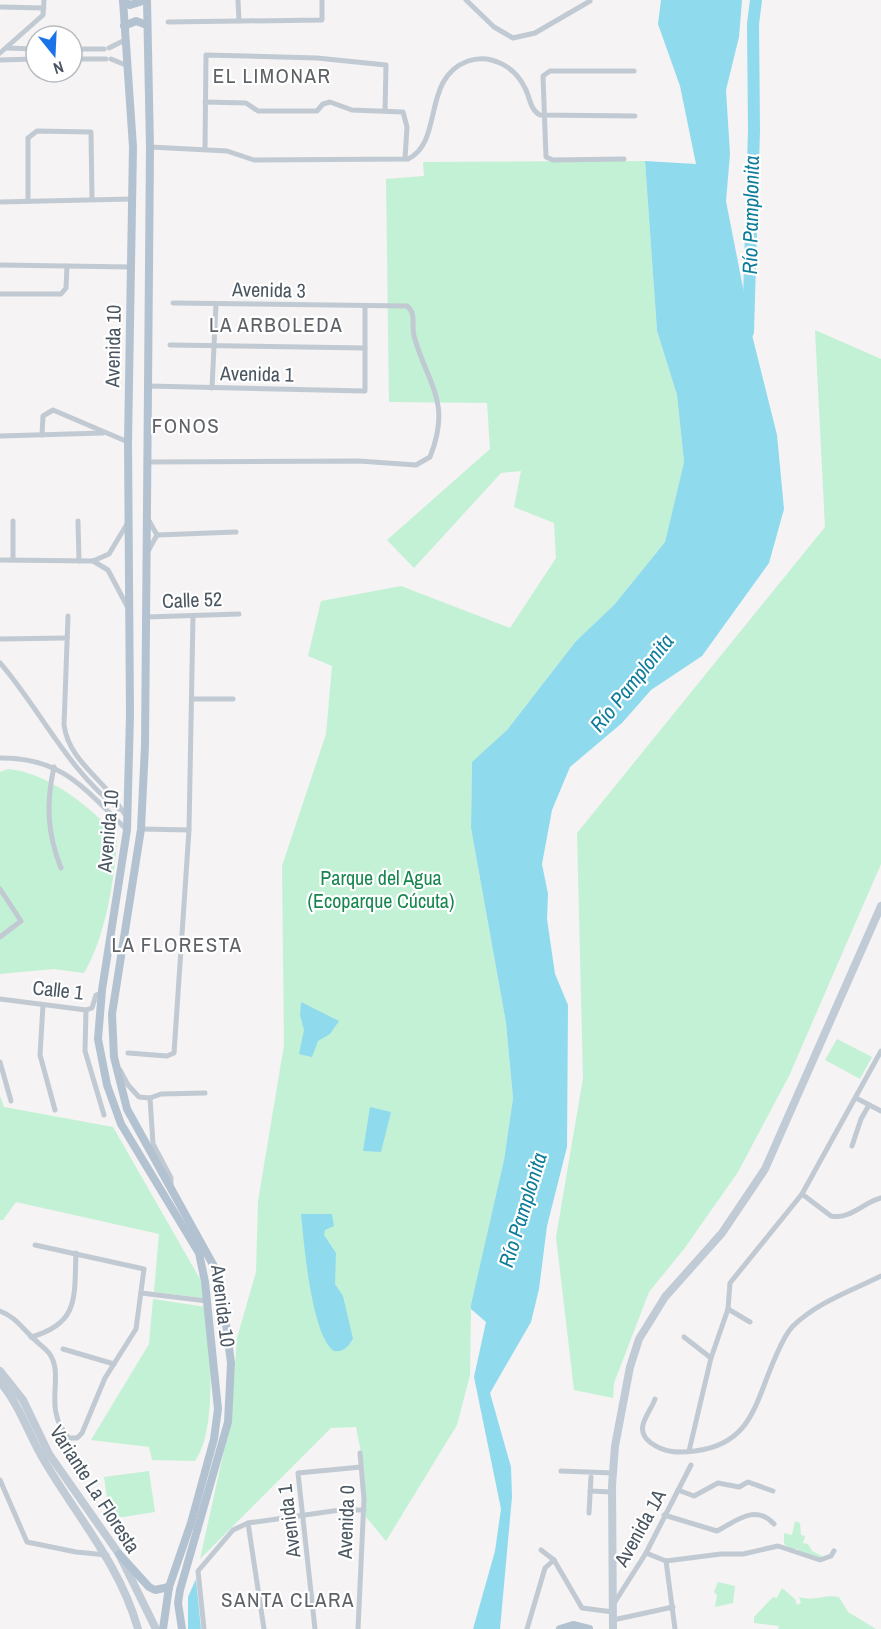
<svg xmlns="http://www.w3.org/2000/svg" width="881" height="1629" viewBox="0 0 881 1629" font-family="'Archivo Narrow',sans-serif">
<rect width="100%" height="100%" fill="#f5f3f3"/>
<g fill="#c3f1d5">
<path d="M645,161L657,331L677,395L684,462L665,542L614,605L576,641L507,730L472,763L471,828L506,1023L513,1098L504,1160L471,1309L470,1375L457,1425L386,1541L366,1517L364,1468L356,1427L331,1428L200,1559L231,1419L237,1338L256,1272L258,1201L284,1045L282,866L326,734L332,666L308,656L321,601L401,586L510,628L556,558L554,523L514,507L521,471L501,473L414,568L387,540L490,449L487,403L389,402L386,179L424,176L423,162Z"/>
<path d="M815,330L881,359V864L789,1076L738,1172L684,1249L649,1292L614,1383L613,1398L574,1390L556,1237L583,1078L577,833L825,527Z"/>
<path d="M8,769C47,772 93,808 117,837C115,879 105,938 84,973L54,969L0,974V772Z"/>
<path d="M837,1039L872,1057L860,1079L825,1060Z"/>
<path d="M0,1096L4,1107L113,1127L200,1279L204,1298L154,1292L159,1234L16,1202L3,1220H0Z"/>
<path d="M153,1299L206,1307C210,1345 218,1430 195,1461L152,1460L149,1447L91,1440L149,1344Z"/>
<path d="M149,1471L155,1512L110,1519L104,1477Z"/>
<path d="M795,1521L800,1523L801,1535L805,1536L803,1543L808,1544L812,1551L822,1556V1559L800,1554L798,1549H790L784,1544V1533L792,1535Z"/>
<path d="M718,1582L735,1586L733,1603L715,1607L717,1595L714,1592Z"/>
<path d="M782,1588L795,1599L797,1605L801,1603L799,1597C814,1602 825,1594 839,1597L848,1612L876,1629H778L779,1626L754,1623V1617L773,1597L777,1598Z"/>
</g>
<g fill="#90daee">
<path d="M661,0H742L739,37L726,90L730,154L726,201L753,339L777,435L784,509L769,563L702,656L651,690L622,723L570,767L552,810L542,864L548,894L547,919L555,974L568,1005L567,1147L547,1226L539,1289L531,1322L490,1393L511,1467L512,1497L500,1629H473L495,1551L501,1509L474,1377L486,1322L471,1309V1305L504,1160L513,1098L506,1023L471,828L472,762L507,730L576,641L614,605L665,542L684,462L677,395L657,331L645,161L696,164L680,86L658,24Z"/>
<path d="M301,1002L339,1021L330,1034L318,1041L312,1057L299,1054L304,1030L300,1015Z"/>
<path d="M370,1107L391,1112L381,1152L363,1151Z"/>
<path d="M301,1214H332L334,1226L325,1230L324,1235L336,1253L335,1284L343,1296L353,1339C348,1347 344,1352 334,1351C311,1335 304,1242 301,1214Z"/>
<path d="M196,1579L201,1629H188V1597Z"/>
</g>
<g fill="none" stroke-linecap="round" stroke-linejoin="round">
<path stroke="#90daee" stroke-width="12" d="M748,332L754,130L753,24L756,0"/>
<g stroke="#c1cad2" stroke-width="5">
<path d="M238,0L239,21"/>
<path d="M466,0L494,27L513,38L535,33L590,1"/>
<path d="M0,7L44,8"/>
<path d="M168,22L322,20V0"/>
<path d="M6,48L36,49"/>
<path d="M109,48L125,40"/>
<path d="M72,49H104"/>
<path d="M0,53L43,15L44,0"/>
<path d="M72,59H106"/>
<path d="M111,59L128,66"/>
<path d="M0,60L36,59"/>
<path d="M205,102L246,103L258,111H317L323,104L330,102L352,110L403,112L407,127L405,159"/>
<path d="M150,147L227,151L254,160L408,159C444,142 421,78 468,61C491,53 515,67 525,88C530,97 530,110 540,115L635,116"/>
<path d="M205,148L206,55L317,58L386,65L385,111"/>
<path d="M624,159L553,160L546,157L543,76L550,71H634"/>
<path d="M28,200V138L37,131L91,132L92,199"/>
<path d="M0,202L131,199"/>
<path d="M0,265L131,267"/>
<path d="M0,294H61L66,288L67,266"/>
<path d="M170,345L365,348"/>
<path d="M148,386L365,391V307"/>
<path d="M212,388L216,304"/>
<path d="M42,435L43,416L53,410L128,442"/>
<path d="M0,436L103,433"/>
<path d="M147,462L359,461L416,465L430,457C452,401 428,386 414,336C411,325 417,314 407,306L173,303"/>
<path d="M13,521V560"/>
<path d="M78,521L79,561"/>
<path d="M157,535L236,532"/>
<path d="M147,553L157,535L148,519"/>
<path d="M0,560L93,561L109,554L127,524"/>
<path d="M93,561L108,570L127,606"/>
<path d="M68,616L64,725C68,756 95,774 114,798C118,804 122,811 127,817"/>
<path d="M146,617L239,614"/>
<path d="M0,639L67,638"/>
<path d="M0,663C40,709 69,772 119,809"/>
<path d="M192,699H233"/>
<path d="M0,758C63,757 85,790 127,830"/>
<path d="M54,767C46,803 47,833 61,868"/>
<path d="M141,829L189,830"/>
<path d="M0,889L21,921L0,937"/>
<path d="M0,999L86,1010L92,1008L96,995L102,993"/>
<path d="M43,1005L40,1055L55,1110"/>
<path d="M86,1010L85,1051L104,1115"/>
<path d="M128,1053L167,1056L174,1053L189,830L193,616"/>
<path d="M0,1062L11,1101"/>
<path d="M120,1070L128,1085L139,1097L150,1098L161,1094L205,1093"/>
<path d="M150,1098L153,1144L171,1178V1188"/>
<path d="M856,1098L881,1111"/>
<path d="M852,1146L861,1119L869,1105"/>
<path d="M802,1194L831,1216C850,1220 864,1202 881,1198"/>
<path d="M141,1293L207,1301"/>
<path d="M728,1309L750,1322"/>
<path d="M0,1311C13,1316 19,1324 29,1334C35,1341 44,1347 49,1353C66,1376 41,1408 69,1438H77L82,1433L105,1378L136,1329L144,1269L35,1245"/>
<path d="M31,1337C80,1323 74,1297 76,1253"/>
<path d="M684,1337L711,1358"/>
<path d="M63,1349L114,1364"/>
<path d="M655,1399C650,1414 632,1429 651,1443C665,1453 678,1453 695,1451C752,1444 755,1403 775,1358C780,1347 785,1334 793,1326C818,1302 851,1291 881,1276"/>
<path d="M689,1451L711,1358L728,1309L730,1283L802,1194L881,1051"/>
<path d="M561,1471L613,1473"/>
<path d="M0,1480L27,1542L76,1552L107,1555"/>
<path d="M678,1490L694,1496L718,1483L739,1487L748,1482L773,1491"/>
<path d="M590,1491L612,1492"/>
<path d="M589,1513L591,1477"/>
<path d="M664,1515L717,1531C735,1522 755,1503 774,1524"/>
<path d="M248,1523L264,1629"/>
<path d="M541,1550L554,1560L582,1608L613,1612"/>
<path d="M646,1553L666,1561L721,1554H743L778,1546L820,1560L831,1556L834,1551"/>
<path d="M666,1561L675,1629"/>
<path d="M613,1605L646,1553L691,1465"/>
<path d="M613,1620L673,1607"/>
<path d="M204,1629L198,1571L233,1530L248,1523L340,1510H364"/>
<path d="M315,1629L298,1473L361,1467"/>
<path d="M358,1629L364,1499L360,1453"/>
<path d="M527,1629L545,1568L554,1560"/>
</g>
<g stroke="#c1cbd6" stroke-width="8">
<path d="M0,1371L23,1400L49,1454L119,1554L156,1629"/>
<path d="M0,1382C20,1405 29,1436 45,1462C78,1518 120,1565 138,1629"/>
<path d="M613,1629L612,1486L615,1446L630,1367L639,1339L665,1297L722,1233L765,1169L881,906"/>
</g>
<g stroke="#b3c2d1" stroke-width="8">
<path d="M123,0L133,147L128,442L130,715L127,830L102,990L98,1039L107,1085L121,1124L199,1253L205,1282L218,1409L214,1439L191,1523L169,1587L163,1629"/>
<path d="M147,0L150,147L145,746L141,829L112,1014L114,1057L127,1109L216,1270L224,1309L231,1363L228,1422L180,1590L178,1603L182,1629"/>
<path d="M123,1L130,5L146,0"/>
<path d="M124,26L136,21L147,25"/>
<path d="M119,1554L149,1587L155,1590L169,1587"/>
<path d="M560,1629L573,1625L589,1629"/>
</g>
</g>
<g text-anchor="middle" stroke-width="4.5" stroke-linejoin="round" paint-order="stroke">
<g font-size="20" fill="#4a5661" stroke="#fff">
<text transform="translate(269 290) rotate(1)" y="7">Avenida 3</text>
<text transform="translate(113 346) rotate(-89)" y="7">Avenida 10</text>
<text transform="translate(257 374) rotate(1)" y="7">Avenida 1</text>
<text transform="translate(192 600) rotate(-2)" y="7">Calle 52</text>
<text transform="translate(108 831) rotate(-85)" y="7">Avenida 10</text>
<text transform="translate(58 990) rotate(6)" y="7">Calle 1</text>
<text transform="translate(223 1306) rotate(83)" y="7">Avenida 10</text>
<text transform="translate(95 1489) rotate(57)" y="7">Variante La Floresta</text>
<text transform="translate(289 1521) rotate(-97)" y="7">Avenida 1</text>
<text transform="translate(346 1522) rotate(-88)" y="7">Avenida 0</text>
<text transform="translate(640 1528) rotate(-61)" y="7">Avenida 1A</text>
</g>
<g font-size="20" fill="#17864f" stroke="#fff">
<text x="381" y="885">Parque del Agua<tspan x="381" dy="23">(Ecoparque Cúcuta)</tspan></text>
</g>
<g font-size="21" letter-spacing="1.5" fill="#5f6368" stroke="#fff">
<text x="272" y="83">EL LIMONAR</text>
<text x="276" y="332">LA ARBOLEDA</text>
<text x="186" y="433">FONOS</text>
<text x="177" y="952">LA FLORESTA</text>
<text x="288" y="1607">SANTA CLARA</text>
</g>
<g font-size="21" font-style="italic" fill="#0c7c9b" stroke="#fff">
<text transform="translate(751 215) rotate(-89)" y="7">Río Pamplonita</text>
<text transform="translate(632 683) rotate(-51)" y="7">Río Pamplonita</text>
<text transform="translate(523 1210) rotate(-73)" y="7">Río Pamplonita</text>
</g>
</g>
<g transform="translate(54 54) rotate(162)"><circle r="28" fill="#ffffff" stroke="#b7bbc0" stroke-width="1.5"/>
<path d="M0-4.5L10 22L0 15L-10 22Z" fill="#1a73e8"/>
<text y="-9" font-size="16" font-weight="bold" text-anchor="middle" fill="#4a5661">N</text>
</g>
</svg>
